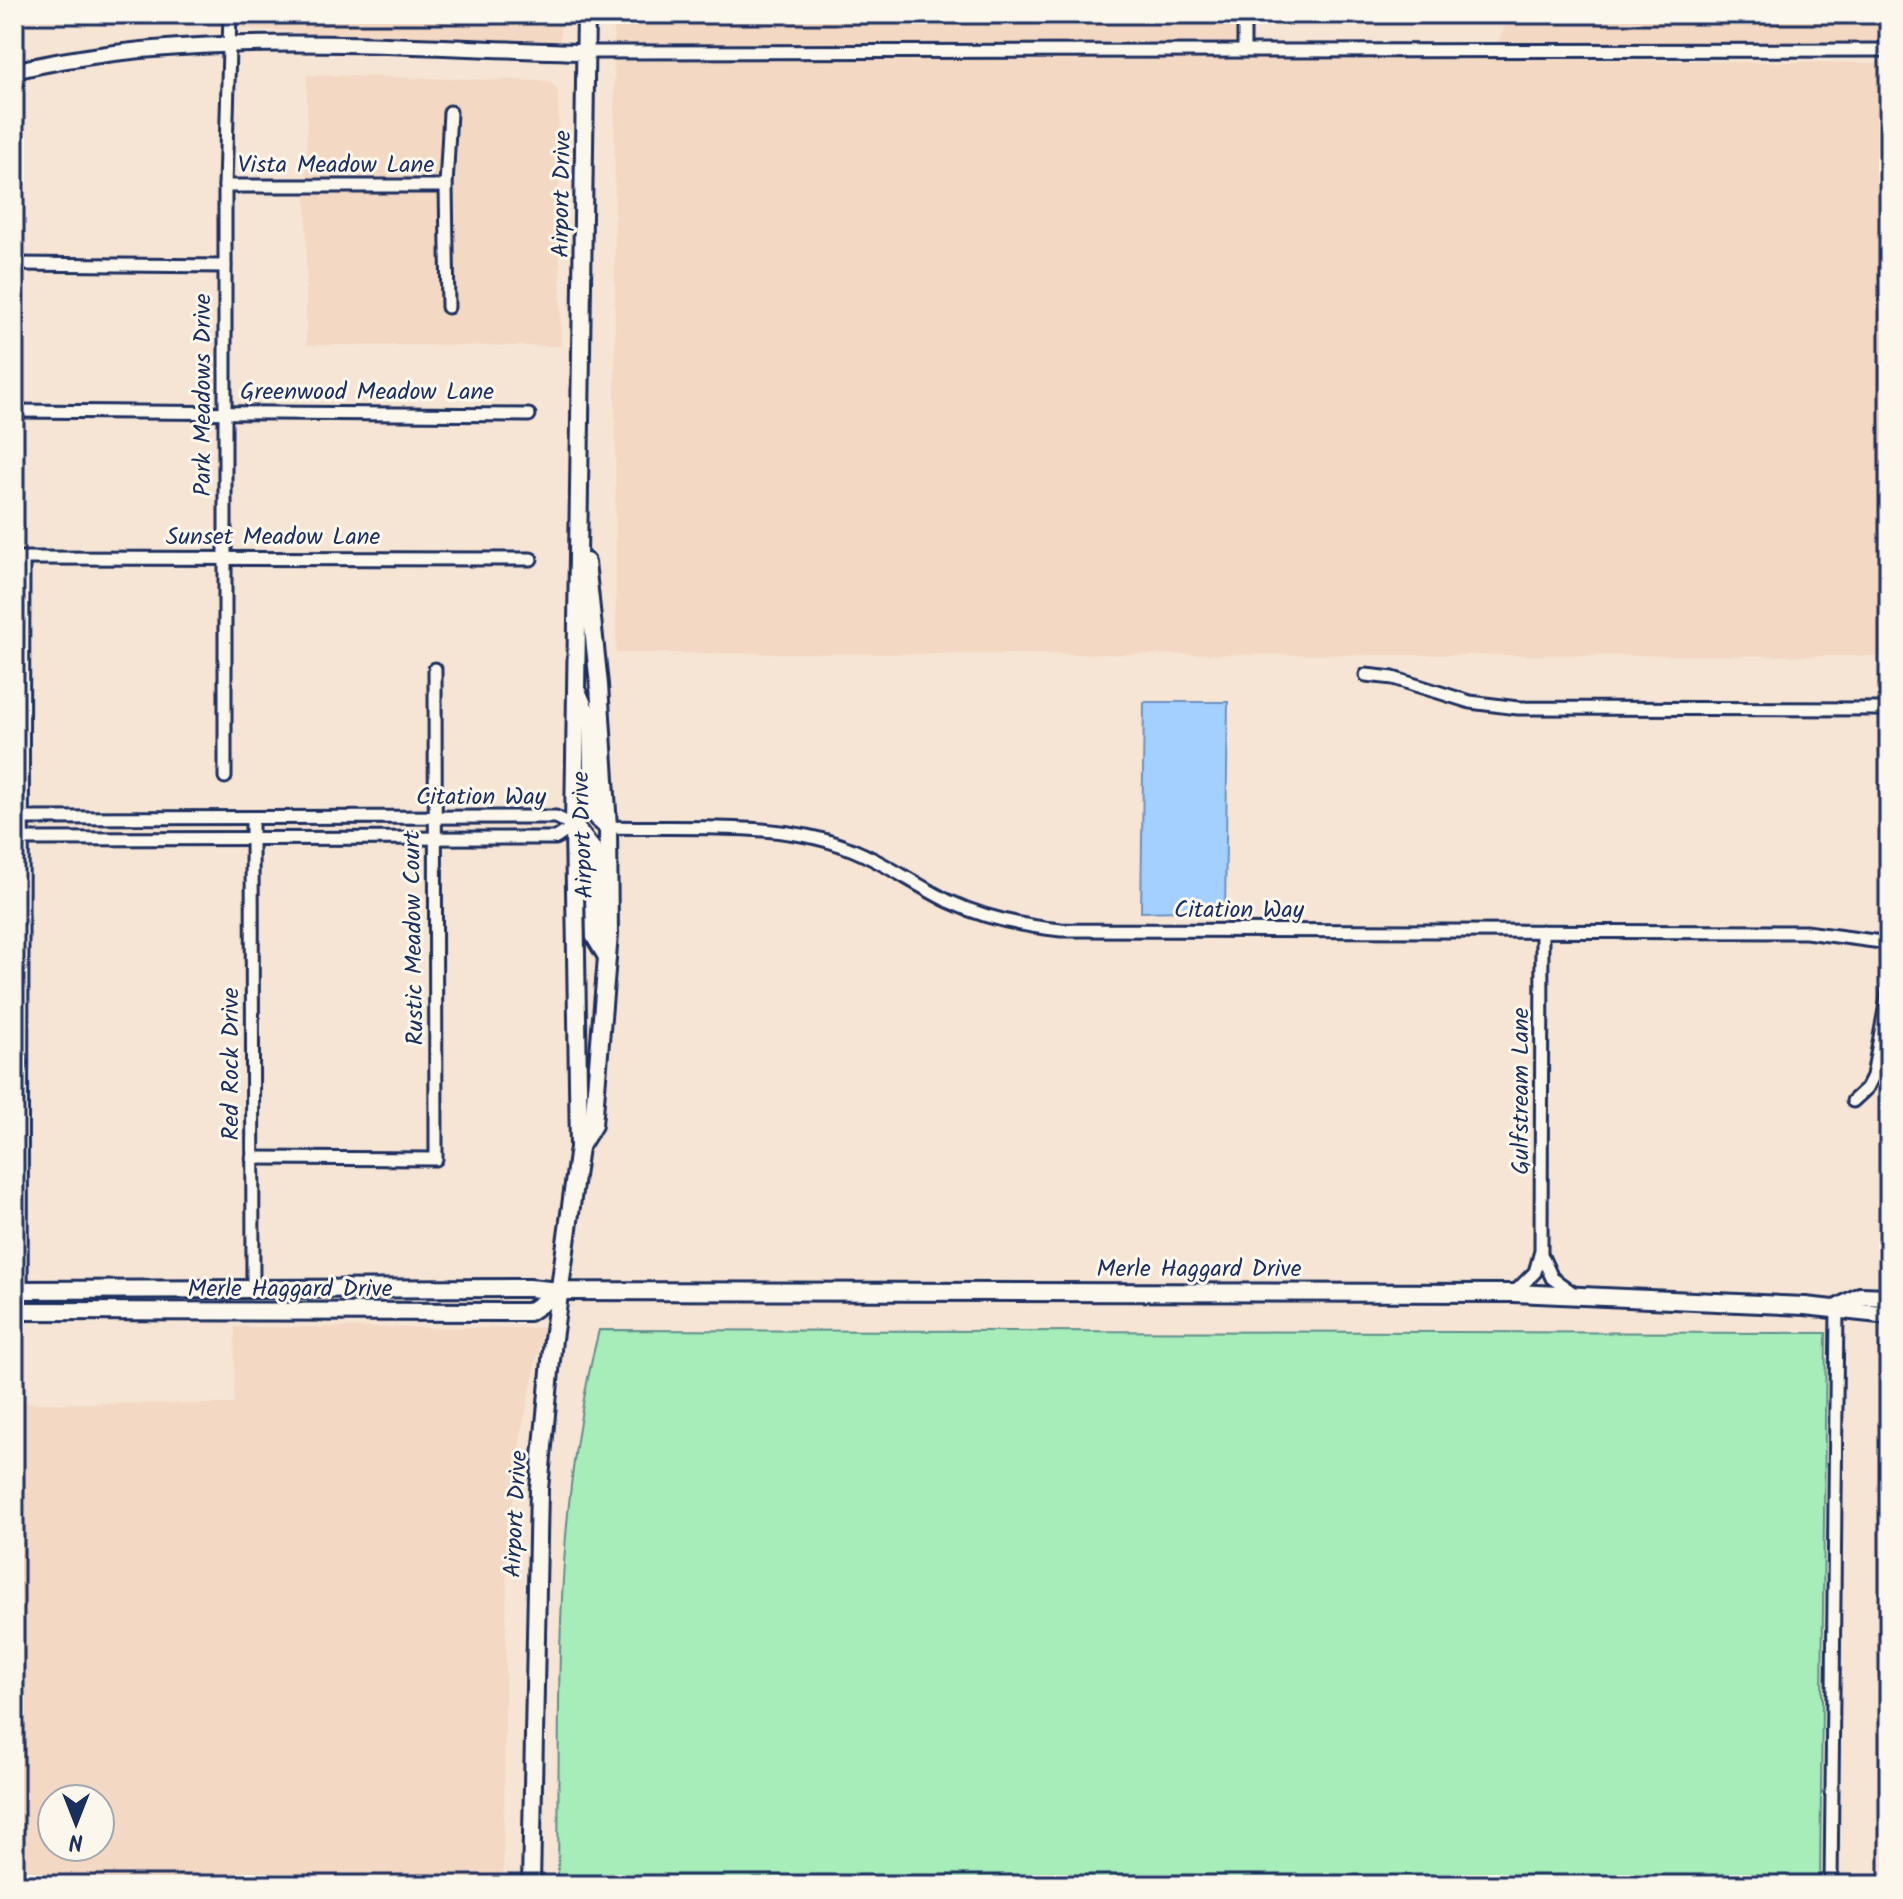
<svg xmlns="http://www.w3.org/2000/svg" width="1903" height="1899" viewBox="0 0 1903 1899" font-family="Kalam,sans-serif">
<rect width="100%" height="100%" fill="#f6e5d4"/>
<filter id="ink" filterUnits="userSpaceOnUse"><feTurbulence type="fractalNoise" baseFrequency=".0125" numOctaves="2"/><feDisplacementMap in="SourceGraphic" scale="16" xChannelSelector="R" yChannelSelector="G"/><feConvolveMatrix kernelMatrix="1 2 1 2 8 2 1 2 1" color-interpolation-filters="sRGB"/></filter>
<g filter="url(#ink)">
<g fill="#f3d8c3" fill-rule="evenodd">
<path d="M246,14H560V51L241,28L246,25Z"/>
<path d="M614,14H1240L1241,56L1889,63L1885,656L616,653Z"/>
<path d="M1511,14H1889V43L1498,42Z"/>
<path d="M307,75L549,81L558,91L561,346L306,345Z"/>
<path d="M235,1327L543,1328L521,1434L507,1551L503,1885H14V1403L234,1404ZM100,1799V1847H52V1799Z"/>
</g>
<path fill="#a6edba" stroke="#608e8c" stroke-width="2" d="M599,1330L1826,1333L1820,1885H558C560,1697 552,1514 599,1330Z"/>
<path fill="#a3d0fe" stroke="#6d90be" stroke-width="2" d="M1144,702H1228L1225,910L1141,912Z"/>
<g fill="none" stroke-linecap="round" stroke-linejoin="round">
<defs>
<g id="minor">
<path d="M1244,14V48"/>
<path d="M587,52L1889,50"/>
<path d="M225,186H446"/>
<path d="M14,264L225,266"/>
<path d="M448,307L446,186L450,112"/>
<path d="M14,411L529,415"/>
<path d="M14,558L531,559"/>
<path d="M1366,675L1393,678L1470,702L1518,708L1889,709"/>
<path d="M225,777V186L230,14"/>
<path d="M23,818L556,817L574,826"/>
<path d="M252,818L253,1289"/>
<path d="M608,827C677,829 769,822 834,843C876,856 910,882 948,901C984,918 1022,926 1061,930L1806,932L1889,943"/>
<path d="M23,839L556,838L574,826"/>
<path d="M1853,1101L1867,1088L1873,1076L1889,987"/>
<path d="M252,1158L436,1159L435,669"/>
<path d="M1542,1256L1552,1278L1573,1293"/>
<path d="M1514,1293L1535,1272L1541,1251L1542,931"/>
<path d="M21,1311L23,558"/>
<path d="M1831,1885L1837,1308"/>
</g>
<path id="tertiary" d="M14,71C191,27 404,48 587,52"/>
<g id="secondary">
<path d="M578,693L591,723L593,807L597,818L608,827"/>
<path d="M574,826L593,850L595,937L607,957"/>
<path d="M580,1146L593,1125L609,934L608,827L599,685L586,562"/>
<path d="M531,1885L539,1489L553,1339L579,1147L574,826L586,14"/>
</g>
<g id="primary">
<path d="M14,1290L529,1288L560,1291L1514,1293L1805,1306L1889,1315"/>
<path d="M1837,1308L1860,1296L1889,1297"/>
<path d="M14,1311L529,1312L560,1291"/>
</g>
</defs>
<use href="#minor" stroke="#1b2f5e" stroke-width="17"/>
<use href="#tertiary" stroke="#1b2f5e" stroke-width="20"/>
<use href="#secondary" stroke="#1b2f5e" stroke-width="22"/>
<use href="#primary" stroke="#1b2f5e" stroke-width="22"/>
<use href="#minor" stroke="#fbf7ec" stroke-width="11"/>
<use href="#tertiary" stroke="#fbf7ec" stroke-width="14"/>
<use href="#secondary" stroke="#fbf7ec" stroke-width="16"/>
<use href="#primary" stroke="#fbf7ec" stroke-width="16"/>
</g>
</g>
<g text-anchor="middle" stroke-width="6" stroke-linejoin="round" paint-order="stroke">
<g font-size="24" fill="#1b2f5e" stroke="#fbf7ec">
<text x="336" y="172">Vista Meadow Lane</text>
<text transform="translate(561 194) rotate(-89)" y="8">Airport Drive</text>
<text x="367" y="399">Greenwood Meadow Lane</text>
<text transform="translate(202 395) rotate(-90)" y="8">Park Meadows Drive</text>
<text x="273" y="544">Sunset Meadow Lane</text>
<text x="481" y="804">Citation Way</text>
<text transform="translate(582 835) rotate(-92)" y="8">Airport Drive</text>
<text x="1239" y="917">Citation Way</text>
<text transform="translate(413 938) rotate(-91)" y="8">Rustic Meadow Court</text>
<text transform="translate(230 1064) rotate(-90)" y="8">Red Rock Drive</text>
<text transform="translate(1520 1091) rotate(-90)" y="8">Gulfstream Lane</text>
<text x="1199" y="1276">Merle Haggard Drive</text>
<text x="290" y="1296">Merle Haggard Drive</text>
<text transform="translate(515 1514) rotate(-87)" y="8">Airport Drive</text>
</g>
</g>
<rect width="1903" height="1899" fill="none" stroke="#fbf7ec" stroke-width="48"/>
<rect x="24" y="24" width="1855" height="1851" fill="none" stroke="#1b2f5e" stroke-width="3" filter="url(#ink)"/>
<g transform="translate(76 1823) rotate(180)"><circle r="38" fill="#fbf7ec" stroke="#a1a7b3" stroke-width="2"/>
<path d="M0-6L14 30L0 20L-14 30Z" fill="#1b2f5e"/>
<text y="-12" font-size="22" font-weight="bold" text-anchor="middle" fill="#1b2f5e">N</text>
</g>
</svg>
